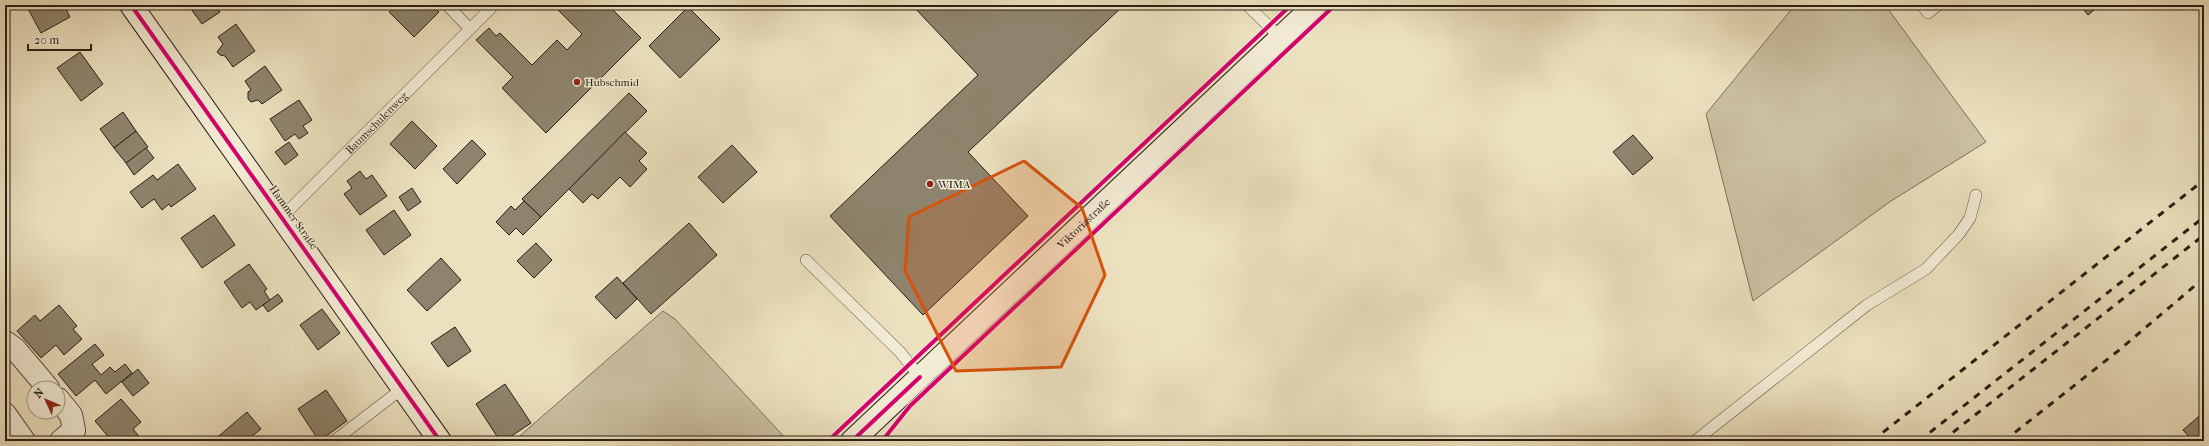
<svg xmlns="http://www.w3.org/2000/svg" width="2209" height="446" viewBox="0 0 2209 446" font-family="'IM FELL French Canon',serif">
<rect width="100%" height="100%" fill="#ece1bf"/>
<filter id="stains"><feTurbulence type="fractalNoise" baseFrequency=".005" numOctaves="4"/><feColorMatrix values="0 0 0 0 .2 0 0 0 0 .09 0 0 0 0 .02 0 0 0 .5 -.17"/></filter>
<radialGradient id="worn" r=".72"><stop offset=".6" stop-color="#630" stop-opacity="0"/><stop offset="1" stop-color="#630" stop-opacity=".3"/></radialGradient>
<g fill="#cbc0a2" stroke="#7a705b">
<path d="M1795,5H1885L1986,142L1891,201L1753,301L1706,114Z"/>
<path d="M663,311L675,319L788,441H514Z"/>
</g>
<g fill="#8e846d" stroke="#281f14">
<path d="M26,5H64L70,17L41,33Z"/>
<path d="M188,5H216L220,12L202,24Z"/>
<path d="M396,5H431L439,12L414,37L389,12Z"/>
<path d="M553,5H608L641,38L546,133L502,88L513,77L476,40L489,28L496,36L500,33L532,65L557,40L567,50L582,34Z"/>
<path d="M912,5H1120L1122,7L968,152L1028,216L923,315L830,216L978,75Z"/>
<path d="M2080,5H2100L2088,15Z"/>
<path d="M688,7L720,39L680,78L649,46Z"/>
<path d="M236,24L255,51L233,67L225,56L220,55L217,52L223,44L218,37Z"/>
<path d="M80,52L103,84L81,101L57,68Z"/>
<path d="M265,66L282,90L262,104L258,100L251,102L248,99V92L251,90L245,81Z"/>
<path d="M629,93L647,111L541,217L522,199Z"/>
<path d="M299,100L312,120L303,126L308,133L299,139L295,134L285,141L270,119Z"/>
<path d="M123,112L136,131L114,148L100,129Z"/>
<path d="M412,121L437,146L415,169L390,144Z"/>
<path d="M136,131L148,147L126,163L114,148Z"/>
<path d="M625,132L647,153L639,161L647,169L630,187L620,177L598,199L592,194L583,203L569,189Z"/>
<path d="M1633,135L1653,158L1633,175L1613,152Z"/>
<path d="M472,140L486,154L457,184L443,169Z"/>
<path d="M289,142L298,155L285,165L275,152Z"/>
<path d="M732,145L757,172L723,203L698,177Z"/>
<path d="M146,148L154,158L134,175L126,163Z"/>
<path d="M178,164L196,189L171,207L169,204L162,210L154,199L142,208L130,192L153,175L157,180Z"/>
<path d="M360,171L366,179L372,175L387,196L360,215L344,194L352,188L347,181Z"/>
<path d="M412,188L421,202L408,211L399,197Z"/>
<path d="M524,201L541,217L523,235L516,228L509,235L496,222L511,206L515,210Z"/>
<path d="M394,210L411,235L384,255L366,230Z"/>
<path d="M214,215L235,245L202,268L181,238Z"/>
<path d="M689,223L717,255L651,314L623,283Z"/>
<path d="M536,243L552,260L534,278L517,261Z"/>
<path d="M441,258L461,280L427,311L407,290Z"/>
<path d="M249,264L267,289L264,291L270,300L256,310L250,302L242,308L224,282Z"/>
<path d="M617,277L637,299L616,319L595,297Z"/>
<path d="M278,294L283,301L268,312L263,305Z"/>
<path d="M59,305L77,326L73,329L82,339L64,355L56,345L41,358L17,331L35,315L40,321Z"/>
<path d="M322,309L340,333L318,350L300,325Z"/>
<path d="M455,327L471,351L448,367L431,343Z"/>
<path d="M95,344L104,355L92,364L101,375L110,367L115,372L125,364L132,373L106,394L95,380L76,396L58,374Z"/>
<path d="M138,369L149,383L133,396L122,382Z"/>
<path d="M505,384L531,423L504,441H500L476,404Z"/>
<path d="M326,390L347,421L319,441L298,409Z"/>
<path d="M121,399L141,422L133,429L141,439L139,441H112L95,421Z"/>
<path d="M247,412L261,429L246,441H213Z"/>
<path d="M2204,412V441H2193L2183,430Z"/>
</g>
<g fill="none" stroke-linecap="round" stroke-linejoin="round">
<defs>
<g id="lane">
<path d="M447,5L470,29"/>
<path d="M1247,5L1281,38"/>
<path d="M1922,5L1928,13L1938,5"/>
<path id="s1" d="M283,216L494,5"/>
<path d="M806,260L900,352L920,377"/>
<path d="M334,441L403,388"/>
<path d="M1695,441L1867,305L1926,269L1959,234L1970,218L1976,195"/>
</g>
<g id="street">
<path d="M5,345L7,343L15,349L48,388"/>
<path d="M58,399L71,415L74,430L61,441"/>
<path d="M5,414L24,441"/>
</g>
<g id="secondary">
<path d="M131,5L440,441"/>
<path id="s2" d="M852,441L1315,5"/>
</g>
</defs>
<use href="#lane" stroke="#59503f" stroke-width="12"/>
<use href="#street" stroke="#59503f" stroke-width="24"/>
<use href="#secondary" stroke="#281f14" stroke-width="24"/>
<use href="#lane" stroke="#f3ecd5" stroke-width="11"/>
<use href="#street" stroke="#f3ecd5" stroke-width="22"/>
<use href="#secondary" stroke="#f3ecd5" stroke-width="22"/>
<g stroke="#281f14" stroke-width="3" stroke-dasharray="7 7" stroke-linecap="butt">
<path d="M1872,441L2204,180"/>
<path d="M1919,441L2204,217"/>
<path d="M1942,441L2204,235"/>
<path d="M2004,441L2118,351L2204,278"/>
</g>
<defs>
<g id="cycleway">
<path d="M131,5L440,441"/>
<path d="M828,441L1291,5"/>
<path d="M852,441L920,377"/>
<path d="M882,441L910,406L1335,5"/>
</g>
</defs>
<use href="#cycleway" stroke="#f3ecd5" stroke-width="6"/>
<use href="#cycleway" stroke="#d6006c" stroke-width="4"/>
</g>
<path fill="#d5530d" fill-opacity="0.2" stroke="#d5530d" stroke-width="3" stroke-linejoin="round" d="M1024,161L1082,208L1105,275L1061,367L956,371L905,271L909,217Z"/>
<g fill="#8f2418" stroke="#f3ecd5" stroke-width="1.5">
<circle cx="577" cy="82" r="4"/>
<circle cx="930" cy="184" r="4"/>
</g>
<g text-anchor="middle" stroke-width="3" stroke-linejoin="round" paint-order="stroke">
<g font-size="11" fill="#281f14" stroke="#f3ecd5" text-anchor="start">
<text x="585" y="86">Hubschmid</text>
<text x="938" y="188">WIMA</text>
</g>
<g font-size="11" fill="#281f14" stroke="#f3ecd5">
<text dy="4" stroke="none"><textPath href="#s1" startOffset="132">Baumschulenweg</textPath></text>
<text transform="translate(294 217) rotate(55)" y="4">Hammer Straße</text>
<text dy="4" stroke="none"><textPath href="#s2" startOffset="318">Viktoriastraße</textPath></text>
</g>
</g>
<rect width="2209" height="446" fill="none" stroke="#ece1bf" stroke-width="20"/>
<rect x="6" y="6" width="2197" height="434" fill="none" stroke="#281f14" stroke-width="2"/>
<rect x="10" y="10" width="2189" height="426" fill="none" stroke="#281f14"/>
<g transform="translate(46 400) rotate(314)"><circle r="19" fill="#f3ecd5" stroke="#a29a88"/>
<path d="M0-3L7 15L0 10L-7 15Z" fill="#8f2418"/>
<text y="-6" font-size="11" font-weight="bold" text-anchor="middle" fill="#281f14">N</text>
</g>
<path d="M28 44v6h63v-6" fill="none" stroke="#281f14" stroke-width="2"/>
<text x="34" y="44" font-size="12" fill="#281f14" stroke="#f3ecd5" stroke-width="3" paint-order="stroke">20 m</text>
<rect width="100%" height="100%" filter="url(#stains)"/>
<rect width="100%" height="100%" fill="url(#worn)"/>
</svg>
